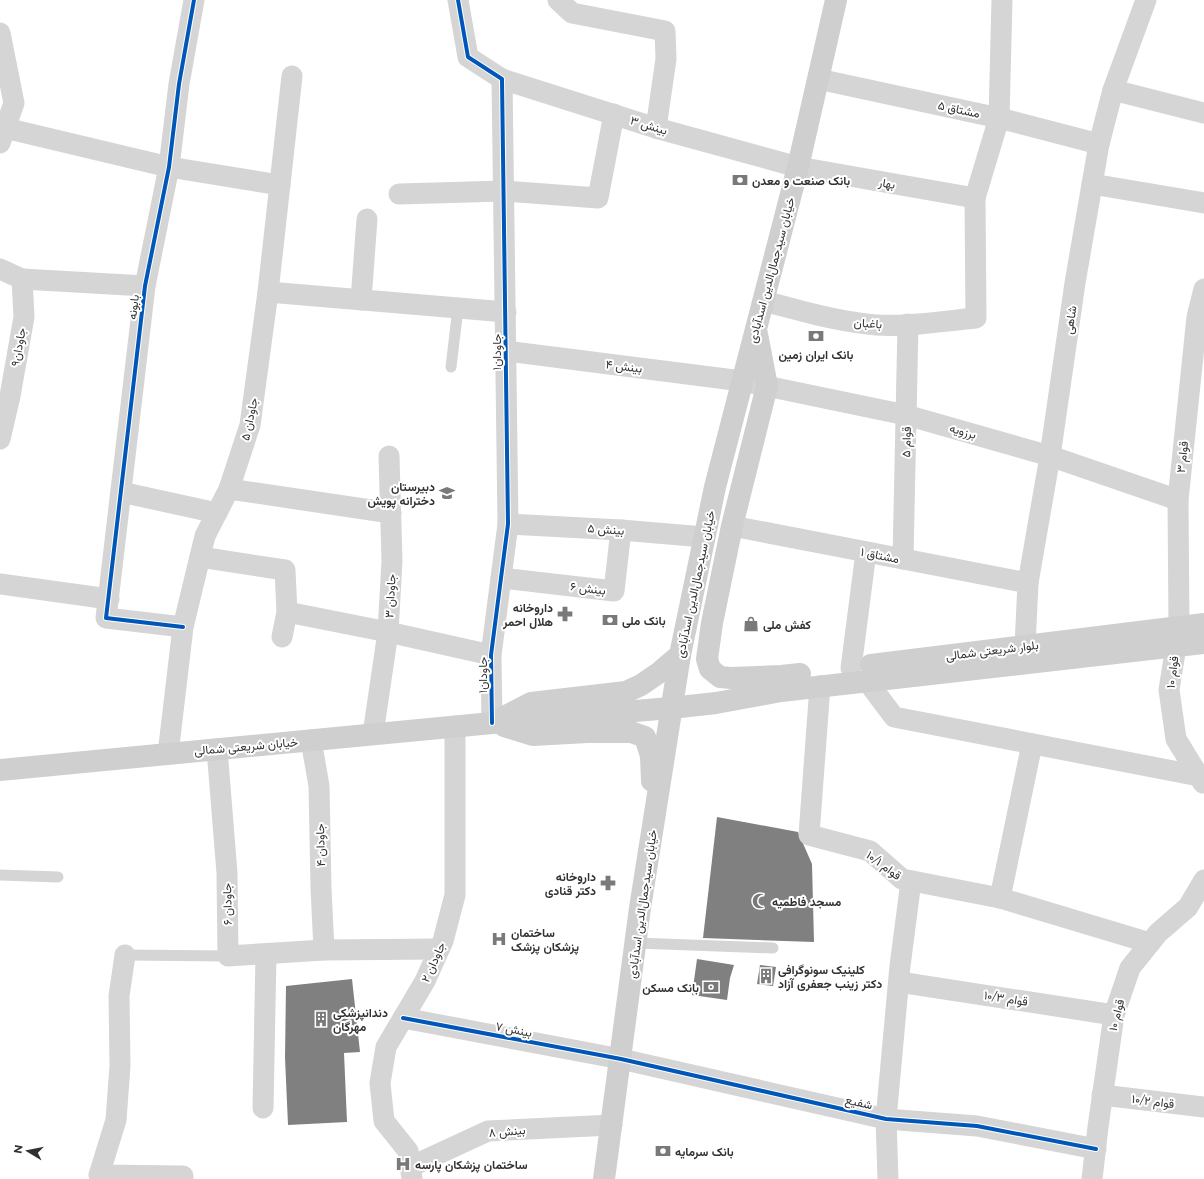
<svg xmlns="http://www.w3.org/2000/svg" width="1204" height="1179" font-family="Montserrat,Vazirmatn,sans-serif">
<style>
.building{fill:#808080}
.lines{fill:none;stroke-linecap:round;stroke-linejoin:round}
.lane{stroke:#d5d5d5;stroke-width:11}
.street{stroke:#d5d5d5;stroke-width:21}
.secondary{stroke:#cfcfcf;stroke-width:22}
.cycleway-casing{stroke:#fff;stroke-width:6}
.cycleway{stroke:#0057b8;stroke-width:4}
.labels{text-anchor:middle;dominant-baseline:central;stroke-width:4;stroke-linejoin:round;paint-order:stroke}
.street-label{font-size:12px;fill:#313131;stroke:#fff}
.poi-label{font-size:12px;font-weight:bold;fill:#313131;stroke:#fff;text-anchor:start}
</style>
<rect width="100%" height="100%" fill="#fff"/>
<g class="building">
<path d="M 717,817 L 798,832 L 812,864 L 814,942 L 703,938 Z"/>
<path d="M 697,959 L 734,965 L 730,978 L 727,1000 L 692,995 Z"/>
<path d="M 760,965 L 776,967 L 773,986 L 757,984 Z"/>
<path d="M 352,979 L 360,1052 L 344,1053 L 347,1122 L 288,1125 L 285,1058 L 286,986 Z"/>
</g>
<g class="lines">
<g class="lane">
<path d="M 451,367 L 458,308"/>
<path d="M 0,875 L 58,877"/>
<path d="M 636,943 L 773,948"/>
<path d="M 125,955 L 228,956"/>
</g>
<g class="street">
<path d="M 458,0 L 468,57 L 502,79 L 508,524 L 491,655 L 492,723"/>
<path d="M 558,0 L 572,13 L 665,31 L 666,59 L 656,128"/>
<path d="M 0,33 L 14,103 L 0,143"/>
<path d="M 502,79 L 656,128 L 798,167 L 975,198"/>
<path d="M 818,79 L 999,118 L 1099,144"/>
<path d="M 1113,90 L 1204,113"/>
<path d="M 5,128 L 169,167 L 280,185"/>
<path d="M 1092,184 L 1204,203"/>
<path d="M 399,194 L 504,191 L 598,198 L 614,114"/>
<path d="M 0,269 L 22,279 L 24,317 L 10,396 L 0,439"/>
<path d="M 22,279 L 145,286"/>
<path d="M 268,292 L 506,312"/>
<path d="M 361,300 L 367,219"/>
<path d="M 763,301 C 800,310 837,322 876,325 C 909,327 943,321 976,318 L 975,198 L 999,118 L 1002,0"/>
<path d="M 506,351 L 742,381 L 906,415 L 1050,456 L 1178,500"/>
<path d="M 229,489 L 391,513"/>
<path d="M 121,492 L 217,513"/>
<path d="M 508,524 L 621,530 L 704,537"/>
<path d="M 732,526 L 1028,583"/>
<path d="M 200,557 L 285,570 L 287,612 L 282,637"/>
<path d="M 903,559 L 908,324"/>
<path d="M 501,578 L 614,591 L 621,530"/>
<path d="M 0,584 L 109,599"/>
<path d="M 287,612 L 388,632 L 491,655"/>
<path d="M 183,627 L 106,618 L 145,286 L 169,167 L 179,84 L 194,0"/>
<path d="M 1179,627 L 1178,500 L 1197,317 L 1204,289"/>
<path d="M 1025,646 L 1028,583 L 1050,456 L 1075,283 L 1099,144 L 1113,90 L 1146,0"/>
<path d="M 1176,646 L 1169,690 L 1176,739 L 1203,783"/>
<path d="M 851,668 L 866,552"/>
<path d="M 867,681 L 894,717 L 1199,776"/>
<path d="M 820,686 L 809,835 L 870,851 L 902,879 L 1000,898 L 1150,943"/>
<path d="M 373,734 L 388,632 L 392,561 L 389,456"/>
<path d="M 311,740 L 319,786 L 321,888 L 324,950"/>
<path d="M 217,749 L 227,873 L 228,956 L 324,950 L 439,949"/>
<path d="M 168,754 L 183,627 L 205,536 L 229,489 L 250,425 L 268,292 L 292,76"/>
<path d="M 1000,898 L 1032,744"/>
<path d="M 125,955 L 119,996 L 120,1066 L 116,1120 L 99,1175 L 183,1176 L 183,1179"/>
<path d="M 899,982 L 1114,1015"/>
<path d="M 403,1018 L 621,1059 L 886,1119 L 977,1126 L 1096,1149"/>
<path d="M 1102,1095 L 1204,1107"/>
<path d="M 263,1108 L 266,955"/>
<path d="M 410,1167 L 488,1131 L 612,1125"/>
<path d="M 412,1179 L 408,1151 L 384,1121 L 380,1083 L 386,1047 L 425,981 L 443,941 L 455,895 L 455,726"/>
<path d="M 888,1179 L 886,1119 L 900,966 L 911,881"/>
<path d="M 1092,1179 L 1098,1127 L 1114,1015 L 1130,968 L 1158,933 L 1188,907 L 1204,880"/>
</g>
<g class="secondary">
<path d="M 757,334 L 767,386 L 732,526 L 712,623 L 707,659 L 710,669 L 720,677 L 731,678 L 781,676 L 800,674"/>
<path d="M 871,665 L 1204,624"/>
<path d="M 502,718 L 531,703 L 626,692 L 641,685 L 660,672 L 680,655"/>
<path d="M 504,726 L 533,735 L 587,732 L 631,732 L 645,737 L 651,756 L 652,781"/>
<path d="M 0,770 L 492,723 L 671,708 L 716,703 L 781,691 L 1204,643"/>
<path d="M 604,1179 L 640,908 L 680,655 L 715,487 L 798,167 L 836,0"/>
</g>
<defs>
<g id="cycleway">
<path d="M 458,0 L 468,57 L 502,79 L 508,524 L 491,655 L 492,723"/>
<path d="M 183,627 L 106,618 L 145,286 L 169,167 L 179,84 L 194,0"/>
<path d="M 403,1018 L 621,1059 L 886,1119 L 977,1126 L 1096,1149"/>
</g>
</defs>
<use href="#cycleway" class="cycleway-casing"/>
<use href="#cycleway" class="cycleway"/>
</g>
<defs>
<symbol id="bank-bare" viewBox="-9 -9 18 18"><path d="M-6-4H6V4H-6ZM0-2.3a2.3 2.3 0 1 0 0 4.6a2.3 2.3 0 1 0 0-4.6Z" fill="#797979" stroke="#fff" stroke-width="2.5" paint-order="stroke"/></symbol>
<symbol id="school-bare" viewBox="-9 -9 18 18"><path d="M0-5L7-2L0 1L-7-2ZM-4 1L0 2.5L4 1V4Q0 6-4 4Z" fill="#797979" stroke="#fff" stroke-width="2.5" paint-order="stroke"/></symbol>
<symbol id="pharmacy-bare" viewBox="-9 -9 18 18"><path d="M-2-6h4v4h4v4h-4v4h-4v-4h-4v-4h4Z" fill="#797979" stroke="#fff" stroke-width="2.5" paint-order="stroke"/></symbol>
<symbol id="shop-bare" viewBox="-9 -9 18 18"><path d="M-5-2.5h2.3a2.7 3.5 0 0 1 5.4 0H5L5.5 6h-11ZM-1.5-2.5h3a1.5 2.3 0 0 0-3 0Z" fill="#797979" stroke="#fff" stroke-width="2.5" paint-order="stroke"/></symbol>
<symbol id="mosque-bare" viewBox="-9 -9 18 18"><path d="M3.5-4.9A6 6 0 1 0 3.5 4.9A5 5 0 1 1 3.5-4.9Z" fill="#797979" stroke="#fff" stroke-width="2.5" paint-order="stroke"/></symbol>
<symbol id="hospital-bare" viewBox="-9 -9 18 18"><path d="M-5-5h3v3.5h4V-5h3V5h-3V1.5h-4V5h-3Z" fill="#797979" stroke="#fff" stroke-width="2.5" paint-order="stroke"/></symbol>
<symbol id="building-bare" viewBox="-9 -9 18 18"><path d="M-4-6H4V6H1V3H-1V6H-4ZM-2.5-4.3h1.7v1.8h-1.7ZM.8-4.3h1.7v1.8H.8ZM-2.5-1h1.7V.8h-1.7ZM.8-1h1.7V.8H.8Z" fill="#797979" stroke="#fff" stroke-width="2.5" paint-order="stroke"/></symbol>
</defs>
<g fill-rule="evenodd">
<use href="#bank-bare" x="729" y="169" width="22" height="22"/>
<use href="#bank-bare" x="805" y="325" width="22" height="22"/>
<use href="#school-bare" x="436" y="482" width="22" height="22"/>
<use href="#pharmacy-bare" x="554" y="603" width="22" height="22"/>
<use href="#bank-bare" x="599" y="609" width="22" height="22"/>
<use href="#shop-bare" x="740" y="613" width="22" height="22"/>
<use href="#pharmacy-bare" x="597" y="872" width="22" height="22"/>
<use href="#mosque-bare" x="749" y="890" width="22" height="22"/>
<use href="#hospital-bare" x="488" y="928" width="22" height="22"/>
<use href="#building-bare" x="755" y="965" width="22" height="22"/>
<use href="#bank-bare" x="700" y="976" width="22" height="22"/>
<use href="#building-bare" x="310" y="1008" width="22" height="22"/>
<use href="#bank-bare" x="652" y="1140" width="22" height="22"/>
<use href="#hospital-bare" x="392" y="1153" width="22" height="22"/>
</g>
<g class="labels">
<g class="street-label">
<text transform="translate(959 109) rotate(12)">مشتاق ۵</text>
<text transform="translate(649 125) rotate(17)">بینش ۳</text>
<text transform="translate(887 183) rotate(10)">بهار</text>
<text transform="translate(771 270) rotate(-75)">خیابان سیدجمال‌الدین اسدآبادی</text>
<text transform="translate(133 307) rotate(-83)">بابونه</text>
<text transform="translate(1070 320) rotate(-82)">شاهی</text>
<text transform="translate(868 323) rotate(4)">باغبان</text>
<text transform="translate(18 347) rotate(-80)">جاودان۹</text>
<text transform="translate(496 352) rotate(-90)">جاودان۱</text>
<text transform="translate(624 366) rotate(7)">بینش ۴</text>
<text transform="translate(249 419) rotate(-78)">جاودان ۵</text>
<text transform="translate(963 431) rotate(16)">برزویه</text>
<text transform="translate(906 442) rotate(-89)">قوام ۵</text>
<text transform="translate(1182 457) rotate(-84)">قوام ۳</text>
<text transform="translate(606 529) rotate(4)">بینش ۵</text>
<text transform="translate(880 555) rotate(11)">مشتاق ۱</text>
<text transform="translate(695 584) rotate(-78)">خیابان سیدجمال‌الدین اسدآبادی</text>
<text transform="translate(588 588) rotate(7)">بینش ۶</text>
<text transform="translate(390 596) rotate(-87)">جاودان ۳</text>
<text transform="translate(992 650) rotate(-7)">بلوار شریعتی شمالی</text>
<text transform="translate(1172 672) rotate(-83)">قوام ۱۰</text>
<text transform="translate(482 675) rotate(-90)">جاودان۱</text>
<text transform="translate(246 746) rotate(-5)">خیابان شریعتی شمالی</text>
<text transform="translate(320 845) rotate(-91)">جاودان ۴</text>
<text transform="translate(884 865) rotate(36)">قوام ۱۰/۱</text>
<text transform="translate(227 904) rotate(-91)">جاودان ۶</text>
<text transform="translate(642 904) rotate(-82)">خیابان سیدجمال‌الدین اسدآبادی</text>
<text transform="translate(433 962) rotate(-66)">جاودان ۲</text>
<text transform="translate(1006 998) rotate(9)">قوام ۱۰/۳</text>
<text transform="translate(1116 1015) rotate(-76)">قوام ۱۰</text>
<text transform="translate(514 1029) rotate(11)">بینش ۷</text>
<text transform="translate(1153 1101) rotate(7)">قوام ۱۰/۲</text>
<text transform="translate(859 1102) rotate(13)">شفیع</text>
<text transform="translate(507 1131) rotate(-5)">بینش ۸</text>
</g>
<g class="poi-label">
<text x="752" y="180">بانک صنعت و معدن</text>
<text x="816" y="354" text-anchor="middle">بانک ایران زمین</text>
<text x="435" y="486" text-anchor="end">دبیرستان<tspan x="435" dy="14">دخترانه پویش</tspan></text>
<text x="553" y="607" text-anchor="end">داروخانه<tspan x="553" dy="14">هلال احمر</tspan></text>
<text x="622" y="620">بانک ملی</text>
<text x="763" y="624">کفش ملی</text>
<text x="596" y="876" text-anchor="end">داروخانه<tspan x="596" dy="14">دکتر قنادی</tspan></text>
<text x="772" y="901">مسجد فاطمیه</text>
<text x="511" y="932">ساختمان<tspan x="511" dy="14">پزشکان پزشک</tspan></text>
<text x="778" y="969">کلینیک سونوگرافی<tspan x="778" dy="14">دکتر زینب جعفری آزاد</tspan></text>
<text x="699" y="987" text-anchor="end">بانک مسکن</text>
<text x="333" y="1012">دندانپزشکی<tspan x="333" dy="14">مهرگان</tspan></text>
<text x="675" y="1151">بانک سرمایه</text>
<text x="415" y="1164">ساختمان پزشکان پارسه</text>
</g>
</g>
<g transform="translate(28 1151) rotate(280)" stroke="#ffffff" stroke-width="3" paint-order="stroke">
<path d="M0-3L7 15L0 10L-7 15Z" fill="#313131"/>
<text y="-6" font-size="11" font-weight="bold" text-anchor="middle" fill="#313131">N</text>
</g>
</svg>
